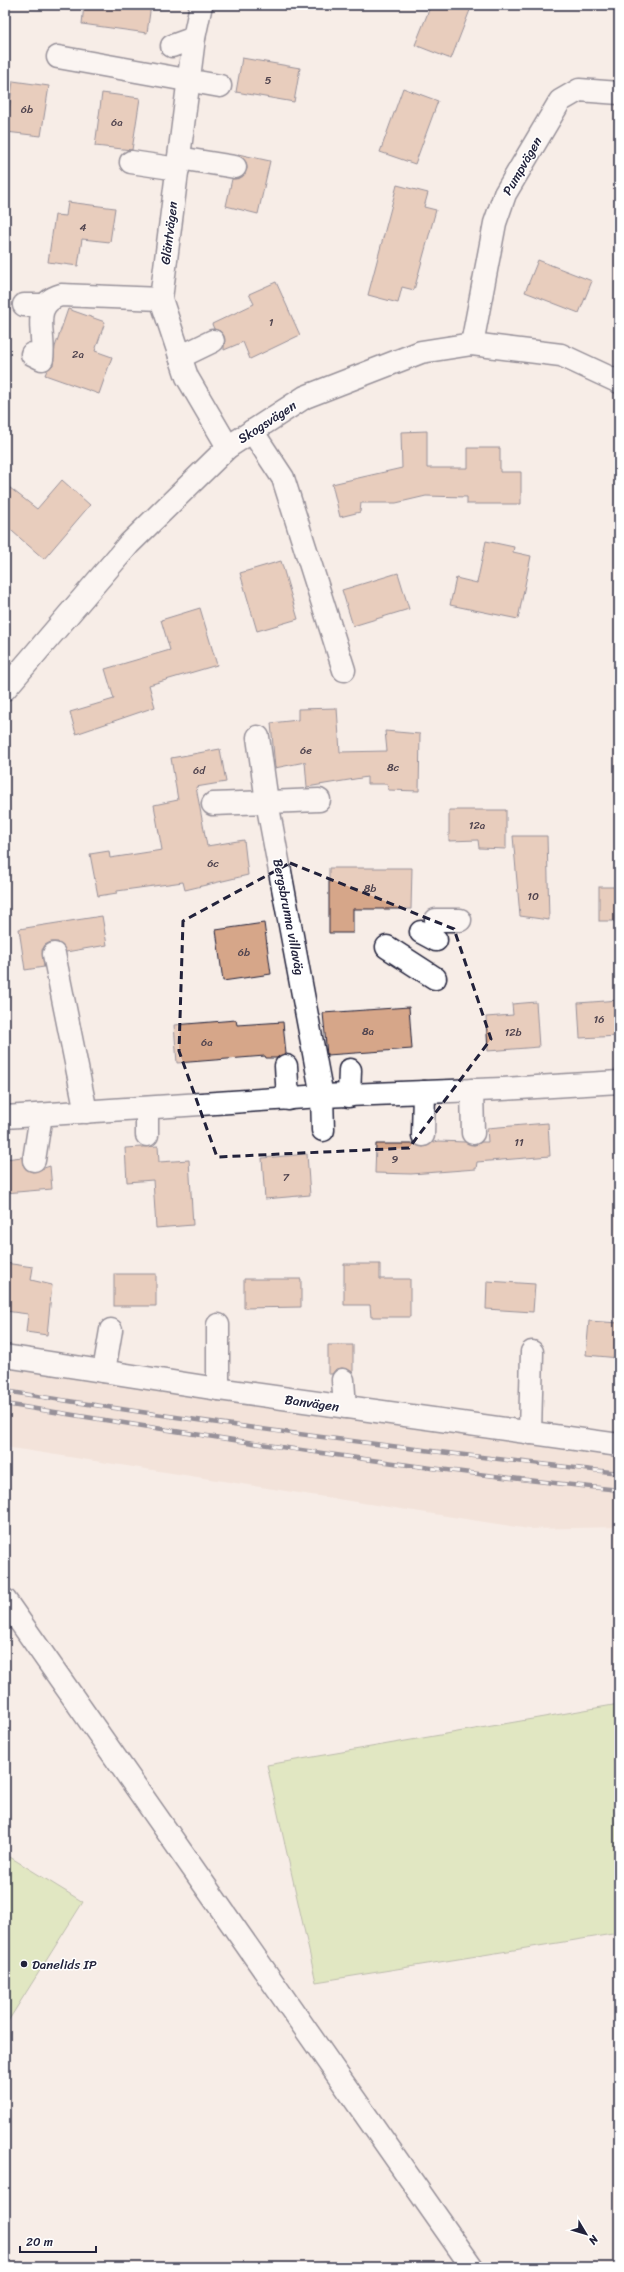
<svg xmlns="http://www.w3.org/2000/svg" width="624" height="2272" font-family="Sriracha,sans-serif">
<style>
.built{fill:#edd8cb}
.green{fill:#c6df95;stroke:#748068}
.building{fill:#d6a689;stroke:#22223b}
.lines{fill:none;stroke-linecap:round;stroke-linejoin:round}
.minor-casing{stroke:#22223b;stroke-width:25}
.minor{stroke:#fff;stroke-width:22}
.rail-casing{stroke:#22223b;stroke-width:4.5}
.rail{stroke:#fff;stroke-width:3;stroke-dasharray:9;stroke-linecap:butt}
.marked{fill:none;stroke:#22223b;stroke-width:3;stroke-dasharray:8 5;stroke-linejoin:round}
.poi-dot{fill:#22223b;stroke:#fff;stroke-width:1.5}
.labels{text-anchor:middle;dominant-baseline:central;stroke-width:3;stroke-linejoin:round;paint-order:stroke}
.number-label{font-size:11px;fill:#4f434e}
.street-label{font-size:13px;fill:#22223b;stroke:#fff}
.poi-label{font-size:13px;fill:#22223b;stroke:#fff;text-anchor:start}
</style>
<rect width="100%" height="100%" fill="#f7ede7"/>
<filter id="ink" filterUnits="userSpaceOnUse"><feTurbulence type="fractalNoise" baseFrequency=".025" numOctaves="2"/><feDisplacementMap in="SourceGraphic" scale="8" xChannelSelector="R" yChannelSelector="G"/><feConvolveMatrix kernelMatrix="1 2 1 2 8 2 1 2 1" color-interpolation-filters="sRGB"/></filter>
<g filter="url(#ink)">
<path class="built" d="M 5,1367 L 619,1458 L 619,1527 L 529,1529 L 5,1447 Z"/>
<g class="green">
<path d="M 619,1704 L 619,1933 L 316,1982 L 267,1765 Z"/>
<path d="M 5,1854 L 83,1902 L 5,2026 Z"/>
</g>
<g class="building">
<path d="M 84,5 L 151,5 L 147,33 L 82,24 Z"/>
<path d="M 431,5 L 472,5 L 451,59 L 415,45 Z"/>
<path d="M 242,58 L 300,68 L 294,102 L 236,92 Z"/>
<path d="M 13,81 L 49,86 L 41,136 L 6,132 Z"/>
<path d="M 403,88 L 438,101 L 415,164 L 380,152 Z"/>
<path d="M 102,93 L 140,98 L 132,150 L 95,146 Z"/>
<path d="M 238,154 L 270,161 L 258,214 L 226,206 L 232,179 L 240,178 L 247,169 L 246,162 Z"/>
<path d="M 397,185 L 428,193 L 424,207 L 436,210 L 414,290 L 402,287 L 398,303 L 368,295 Z"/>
<path d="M 68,202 L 115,208 L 110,242 L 82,239 L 78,266 L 48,262 L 55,215 L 66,216 Z"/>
<path d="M 538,260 L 592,281 L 579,313 L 525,292 Z"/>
<path d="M 276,282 L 300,335 L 250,359 L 243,342 L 224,350 L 224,336 L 220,331 L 214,329 L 212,324 L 254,304 L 249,294 Z"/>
<path d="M 68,309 L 105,322 L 95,351 L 112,357 L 99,394 L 45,375 L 47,370 L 53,365 L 55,347 Z"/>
<path d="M 427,431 L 427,468 L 468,468 L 468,448 L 500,448 L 500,472 L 521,472 L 521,504 L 467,504 L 467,497 L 426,496 L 396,503 L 361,503 L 360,512 L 340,517 L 332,484 L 402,468 L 401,432 Z"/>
<path d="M 62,480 L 90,505 L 44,559 L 5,525 L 5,484 L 37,509 Z"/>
<path d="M 486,541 L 514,547 L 513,552 L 531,556 L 518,619 L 450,605 L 456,578 L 477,583 Z"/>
<path d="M 281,561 L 298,619 L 257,631 L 240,573 Z"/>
<path d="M 398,573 L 409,609 L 353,626 L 342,590 Z"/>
<path d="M 200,608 L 217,665 L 149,685 L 155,707 L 76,734 L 70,712 L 114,699 L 105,669 L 170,650 L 161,620 Z"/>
<path d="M 337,708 L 340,752 L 387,751 L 385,731 L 420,734 L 419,791 L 388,790 L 387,784 L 367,784 L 367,777 L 307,787 L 305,762 L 275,768 L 271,723 L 298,720 L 298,709 Z"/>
<path d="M 220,749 L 226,782 L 196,787 L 207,846 L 244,840 L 248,875 L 185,890 L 183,882 L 117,891 L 117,893 L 98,896 L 90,854 L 109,851 L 110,858 L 162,850 L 154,805 L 178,800 L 171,758 Z"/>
<path d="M 449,810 L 506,810 L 506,849 L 479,848 L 478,840 L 449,841 Z"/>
<path d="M 513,836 L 547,836 L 549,920 L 520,916 Z"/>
<path d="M 329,868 L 412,868 L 411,909 L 353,909 L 353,933 L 329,933 Z"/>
<rect x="599" y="887" width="20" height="34"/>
<path d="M 102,916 L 107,945 L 66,952 L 58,942 L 51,942 L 45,945 L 42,950 L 44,967 L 25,970 L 19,929 Z"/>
<path d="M 264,923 L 271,974 L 223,981 L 216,930 Z"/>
<path d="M 619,1000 L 619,1036 L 580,1038 L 578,1003 Z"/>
<path d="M 536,1002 L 539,1047 L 488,1051 L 486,1017 L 513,1015 L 512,1004 Z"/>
<path d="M 409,1007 L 412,1049 L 327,1055 L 323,1013 Z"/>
<path d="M 236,1020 L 237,1025 L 283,1022 L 286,1054 L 277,1058 L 266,1058 L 265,1056 L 177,1063 L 174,1025 Z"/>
<path d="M 548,1123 L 550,1156 L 477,1162 L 476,1169 L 411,1174 L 375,1173 L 376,1144 L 415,1144 L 423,1147 L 434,1142 L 439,1141 L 465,1142 L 474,1145 L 481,1142 L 488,1142 L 487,1128 Z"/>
<path d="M 158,1146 L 159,1162 L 189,1160 L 193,1225 L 156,1228 L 153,1180 L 127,1182 L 125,1148 Z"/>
<path d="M 307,1154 L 310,1195 L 265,1199 L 262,1158 Z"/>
<path d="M 22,1157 L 23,1165 L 32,1172 L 50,1166 L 52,1189 L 5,1193 L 5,1159 Z"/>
<path d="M 5,1263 L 33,1267 L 31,1280 L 52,1285 L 47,1335 L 26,1332 L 28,1314 L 5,1311 Z"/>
<path d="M 344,1264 L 380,1264 L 380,1279 L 410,1279 L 410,1317 L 371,1317 L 370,1305 L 344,1305 Z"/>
<rect x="114" y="1274" width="42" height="32"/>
<path d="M 244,1279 L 301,1279 L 301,1307 L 244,1308 Z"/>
<path d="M 487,1281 L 535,1284 L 533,1312 L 486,1309 Z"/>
<path d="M 589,1321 L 619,1323 L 619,1358 L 586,1355 Z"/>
<path d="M 328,1345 L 353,1345 L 353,1373 L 342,1368 L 336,1369 L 332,1374 L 328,1374 Z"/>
</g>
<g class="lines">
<defs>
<g id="minor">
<path d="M 201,5 L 194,38 L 161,299 L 187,377 L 228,447"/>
<path d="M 172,46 L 194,38"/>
<path d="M 58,57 L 220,86"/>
<path d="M 179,158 L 235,167"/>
<path d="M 131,162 L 178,169"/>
<path d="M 24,305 L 43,305"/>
<path d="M 472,344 L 495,223 L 505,194 L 560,101 L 579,90 L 619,93"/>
<path d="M 32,354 L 42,359 C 46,334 29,304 61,295 L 161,299"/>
<path d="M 180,357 L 213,341"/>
<path d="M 252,431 L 283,478 L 344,670"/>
<path d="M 5,689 L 129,544 L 228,447 L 305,397 L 421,352 L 472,344 L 561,355 L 619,382"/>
<path d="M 258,737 L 267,802 L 322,1096 L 323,1130"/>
<path d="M 213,804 L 319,800"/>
<path d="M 436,920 L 460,920"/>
<path d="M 421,932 L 436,940"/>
<path d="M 387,947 L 435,978"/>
<path d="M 54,954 L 86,1112"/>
<path d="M 286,1066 L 288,1099"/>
<path d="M 472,1090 L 473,1133"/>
<path d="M 349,1096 L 350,1070"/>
<path d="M 147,1108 L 147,1135"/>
<path d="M 5,1117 L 322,1096 L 502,1089 L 619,1082"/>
<path d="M 423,1135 L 424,1092"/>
<path d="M 34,1160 L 41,1115"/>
<path d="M 218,1325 L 218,1389"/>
<path d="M 5,1356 L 218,1389 L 619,1445"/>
<path d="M 104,1371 L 111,1330"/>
<path d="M 343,1380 L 345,1407"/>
<path d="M 530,1433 L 532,1352"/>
<path d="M 5,1600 L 472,2267"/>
</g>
</defs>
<use href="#minor" class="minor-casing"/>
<use href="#minor" class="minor"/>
<defs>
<g id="rail">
<path d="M 5,1391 C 209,1424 414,1450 619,1473"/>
<path d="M 5,1404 C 209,1437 413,1469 619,1490"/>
</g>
</defs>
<use href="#rail" class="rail-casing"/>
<use href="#rail" class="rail"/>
</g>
</g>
<path d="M0 0H624V2272H0ZM 290,863 L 454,929 L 491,1039 L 409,1148 L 217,1157 L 179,1051 L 183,921 Z" fill="#f7ede7" fill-opacity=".55" fill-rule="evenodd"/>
<path class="marked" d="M 290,863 L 454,929 L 491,1039 L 409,1148 L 217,1157 L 179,1051 L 183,921 Z"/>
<circle class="poi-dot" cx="24" cy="1964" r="4"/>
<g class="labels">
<g class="number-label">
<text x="268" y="80">5</text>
<text x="27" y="109">6b</text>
<text x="117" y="122">6a</text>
<text x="83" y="227">4</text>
<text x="271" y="322">1</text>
<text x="78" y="354">2a</text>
<text x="306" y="750">6e</text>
<text x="393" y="767">8c</text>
<text x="199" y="770">6d</text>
<text x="477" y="825">12a</text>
<text x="213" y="863">6c</text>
<text x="370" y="888">8b</text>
<text x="533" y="896">10</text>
<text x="244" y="952">6b</text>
<text x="599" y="1019">16</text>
<text x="368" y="1031">8a</text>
<text x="513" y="1032">12b</text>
<text x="207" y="1042">6a</text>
<text x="519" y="1142">11</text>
<text x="395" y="1159">9</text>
<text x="286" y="1177">7</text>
</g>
<g class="street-label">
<text transform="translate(522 166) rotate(-60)">Pumpvägen</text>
<text transform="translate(169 233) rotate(-83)">Gläntvägen</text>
<text transform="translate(267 422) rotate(-33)">Skogsvägen</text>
<text transform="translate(289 917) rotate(79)">Bergsbrunna villaväg</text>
<text transform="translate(312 1403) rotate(8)">Banvägen</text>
</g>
<g class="poi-label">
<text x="32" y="1964">Danelids IP</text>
</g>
</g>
<rect width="624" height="2272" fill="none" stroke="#fff" stroke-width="20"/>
<rect x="10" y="10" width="604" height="2252" fill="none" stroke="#22223b" stroke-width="1.5" filter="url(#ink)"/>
<g transform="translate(586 2234) rotate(128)" stroke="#ffffff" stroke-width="3" paint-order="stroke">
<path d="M0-3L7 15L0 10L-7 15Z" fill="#22223b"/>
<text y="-6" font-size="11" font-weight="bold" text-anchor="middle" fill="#22223b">N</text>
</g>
<path d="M20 2246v6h76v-6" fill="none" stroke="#22223b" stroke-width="2"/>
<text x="26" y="2246" font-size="12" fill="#22223b" stroke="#ffffff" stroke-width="3" paint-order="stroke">20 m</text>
</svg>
